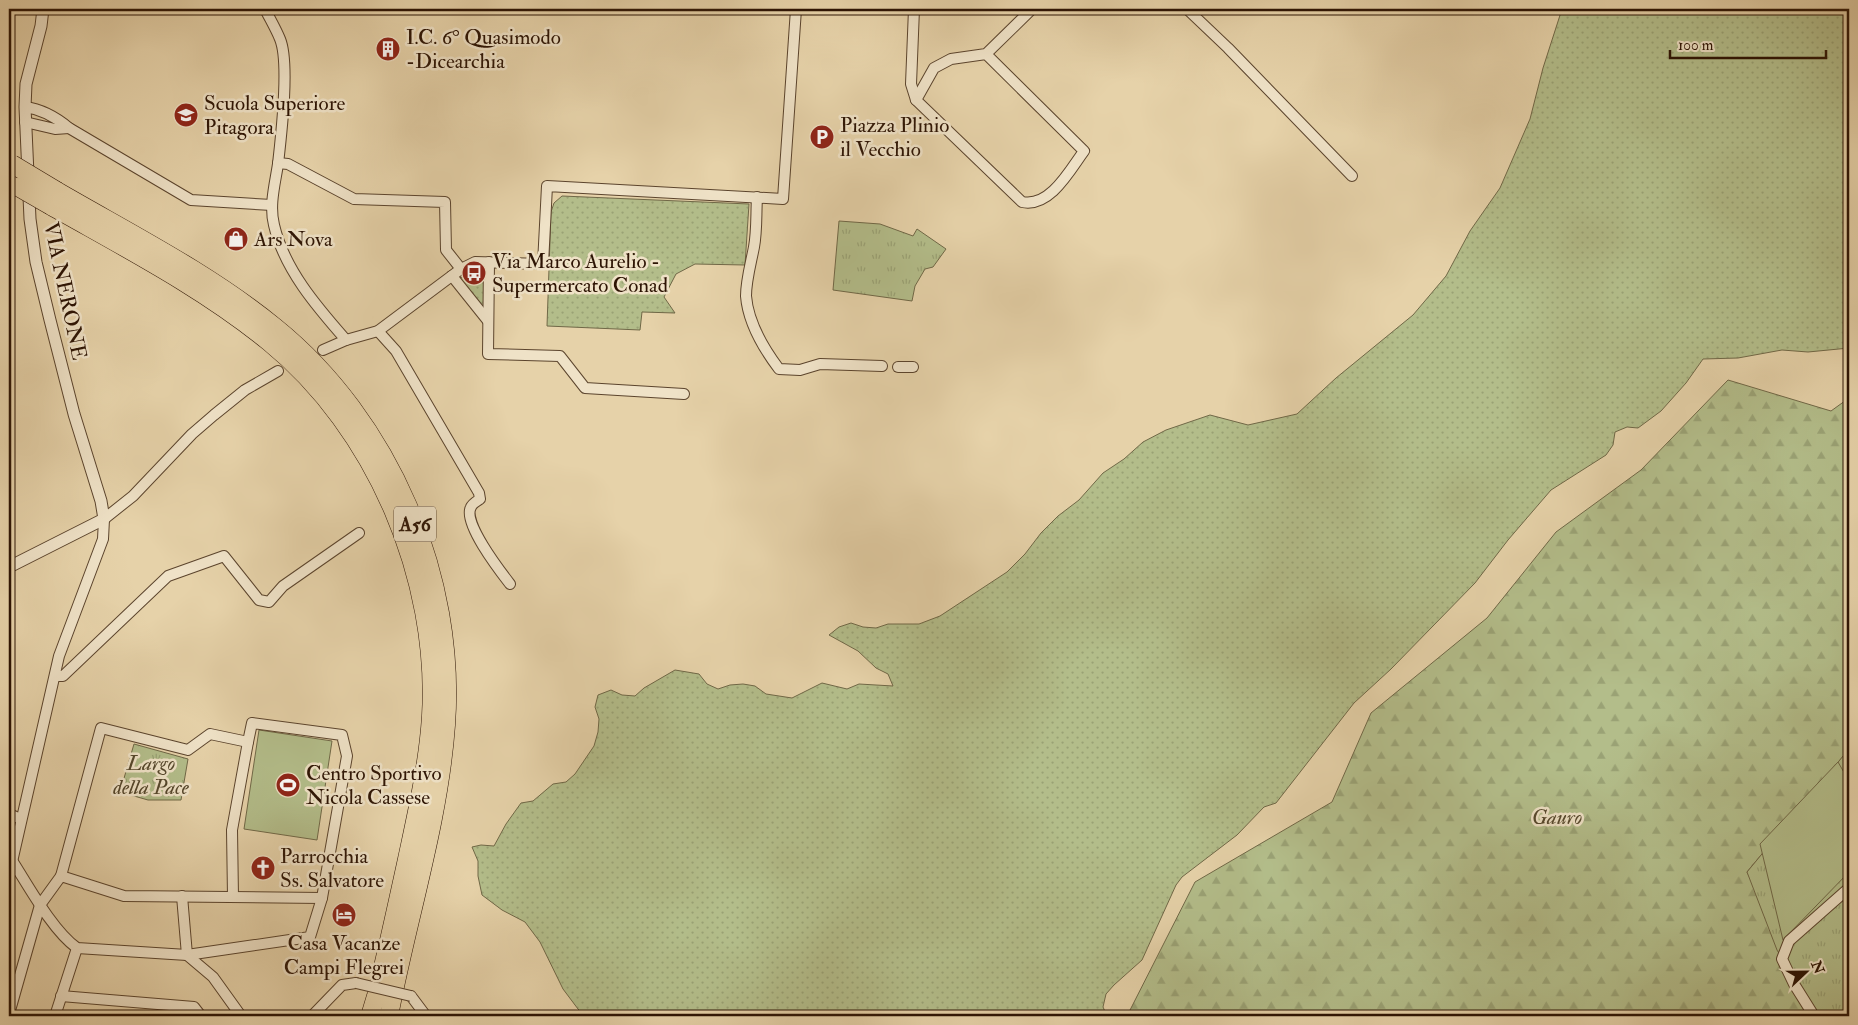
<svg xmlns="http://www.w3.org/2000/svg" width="1858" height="1025" font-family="'IM FELL Double Pica',serif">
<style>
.grass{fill:url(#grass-dots);stroke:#706847}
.forest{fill:url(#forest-firs);stroke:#706847}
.park{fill:url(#park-tufts);stroke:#706847}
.pitch{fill:#b3bd8a;stroke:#706847}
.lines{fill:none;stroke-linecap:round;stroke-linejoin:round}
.minor-casing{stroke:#5b442d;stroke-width:12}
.tertiary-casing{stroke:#5b442d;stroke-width:13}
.motorway-casing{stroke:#2d1404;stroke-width:19}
.minor{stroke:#efe2c7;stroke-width:10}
.tertiary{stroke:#efe2c7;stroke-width:11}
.motorway{stroke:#e6d2a9;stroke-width:18}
.minor-bridge-casing{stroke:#5b442d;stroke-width:12;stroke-linecap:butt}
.motorway-bridge-casing{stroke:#2d1404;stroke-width:19;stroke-linecap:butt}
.minor-bridge{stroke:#efe2c7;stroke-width:10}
.motorway-bridge{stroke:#e6d2a9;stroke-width:18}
.labels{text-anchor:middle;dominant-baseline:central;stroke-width:5;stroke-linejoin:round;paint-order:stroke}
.shield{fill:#efe2c7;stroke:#67523e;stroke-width:1}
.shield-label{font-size:20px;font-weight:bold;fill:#2d1404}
.poi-label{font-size:21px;fill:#2d1404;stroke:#efe2c7;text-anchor:start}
.street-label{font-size:21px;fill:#2d1404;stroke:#efe2c7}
.park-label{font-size:21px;font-style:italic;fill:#55472c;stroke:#efe2c7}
</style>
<defs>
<pattern id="grass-dots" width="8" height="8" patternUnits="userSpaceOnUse" patternTransform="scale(1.25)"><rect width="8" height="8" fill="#b3bd8a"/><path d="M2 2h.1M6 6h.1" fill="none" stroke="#9aa275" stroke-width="1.8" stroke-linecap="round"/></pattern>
<pattern id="forest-firs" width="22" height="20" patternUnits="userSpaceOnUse" patternTransform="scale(1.25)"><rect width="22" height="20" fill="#b3bd8a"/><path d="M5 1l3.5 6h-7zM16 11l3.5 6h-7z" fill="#9aa275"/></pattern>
<pattern id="park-tufts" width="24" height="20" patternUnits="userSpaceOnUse" patternTransform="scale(1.25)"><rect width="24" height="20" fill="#b3bd8a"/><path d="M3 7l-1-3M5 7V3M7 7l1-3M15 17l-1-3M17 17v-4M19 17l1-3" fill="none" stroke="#9aa275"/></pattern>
</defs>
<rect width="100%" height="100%" fill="#e6d2a9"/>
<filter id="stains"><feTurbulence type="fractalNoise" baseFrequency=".004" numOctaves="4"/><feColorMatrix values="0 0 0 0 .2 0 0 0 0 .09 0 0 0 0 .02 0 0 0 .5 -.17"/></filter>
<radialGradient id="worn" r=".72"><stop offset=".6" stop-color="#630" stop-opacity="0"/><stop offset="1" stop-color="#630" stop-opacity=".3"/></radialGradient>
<g class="grass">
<path d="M 1562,9 L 1849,9 L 1849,348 L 1808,352 L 1782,350 L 1738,358 L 1703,359 L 1686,383 L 1661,411 L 1638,428 L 1627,427 L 1615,432 L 1613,445 L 1606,455 L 1551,490 L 1508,540 L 1475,583 L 1391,669 L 1354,703 L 1276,803 L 1264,807 L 1237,835 L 1182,877 L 1176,885 L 1142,960 L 1114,985 L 1106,994 L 1103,1007 L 1107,1016 L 585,1016 L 578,1009 L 563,989 L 540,942 L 525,922 L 502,910 L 482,895 L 478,876 L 478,861 L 472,847 L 481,845 L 494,846 L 506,824 L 521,803 L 533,801 L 553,784 L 566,782 L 575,774 L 594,746 L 598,732 L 599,719 L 595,707 L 598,695 L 611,690 L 622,695 L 635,696 L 644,688 L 675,670 L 699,674 L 707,684 L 718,689 L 730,685 L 743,684 L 755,686 L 766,694 L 792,698 L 822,683 L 847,689 L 859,684 L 893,686 L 888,674 L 876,668 L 858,651 L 829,635 L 839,627 L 851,623 L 863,627 L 876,628 L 888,624 L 919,624 L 940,616 L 1007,572 L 1025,554 L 1041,533 L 1058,516 L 1079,500 L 1103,473 L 1124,459 L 1143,442 L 1166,430 L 1210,415 L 1248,425 L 1297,414 L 1336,378 L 1413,315 L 1446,276 L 1470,231 L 1500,188 L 1530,119 L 1543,68 Z"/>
<path d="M 562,196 L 749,204 L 745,265 L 695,264 L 676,274 L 664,297 L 675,313 L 642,312 L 640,330 L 547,326 L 551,212 L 554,203 Z"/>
<path d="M 485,272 L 485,310 L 460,278 L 471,273 Z"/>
</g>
<path class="forest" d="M 1728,380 L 1831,411 L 1849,398 L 1849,749 L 1747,872 L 1818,1016 L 1127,1016 L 1195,882 L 1332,802 L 1371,713 L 1487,618 L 1556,532 L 1641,470 Z"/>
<g class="park">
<path d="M 839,221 L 880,224 L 913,236 L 917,229 L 946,249 L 933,267 L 925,269 L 915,286 L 912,301 L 833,290 Z"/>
<path d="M 134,744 L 188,759 L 181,800 L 148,800 L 120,792 Z"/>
<path d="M 1849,749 L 1849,1016 L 1818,1016 L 1777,950 L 1747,872 Z"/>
</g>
<g class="pitch">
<path d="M 259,730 L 332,741 L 317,840 L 244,829 Z"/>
<path d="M 1838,762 L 1849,781 L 1849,872 L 1783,940 L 1760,844 Z"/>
</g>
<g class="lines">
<defs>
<g id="minor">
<path d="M 265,9 C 270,19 276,29 280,39 C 290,63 281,137 278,164 C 275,184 269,205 274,225 C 284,269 317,307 346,340"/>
<path d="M 914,9 L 911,84 L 916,100"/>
<path d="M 1187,9 L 1228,48 L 1352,176"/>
<path d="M 986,54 L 1084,151 C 1070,170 1050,208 1022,202 L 916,100 L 934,68 L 951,59 L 986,54 L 1032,9"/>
<path d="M 25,107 C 41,109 57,118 69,128 L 55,129 L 25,122"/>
<path d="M 69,128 L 191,200 L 272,205"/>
<path d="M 278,163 L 288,164 L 354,199 L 445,202 L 446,250 L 461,269"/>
<path d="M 757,197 C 756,214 757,231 754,247 C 751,263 746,280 746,296 C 748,322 764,349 779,369 L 800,370 L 820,364 L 882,366"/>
<path d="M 489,262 L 488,354 L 560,356 L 585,388 L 684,394"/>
<path d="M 452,276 L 488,321"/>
<path d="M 378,331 L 396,351 L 479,493 L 480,499 C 477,501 472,504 471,507 C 462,522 500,571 510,584"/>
<path d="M 323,350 L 346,340 L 378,331 L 461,269 L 475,262 L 543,264 L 547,186 L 783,199 L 796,9"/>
<path d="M 898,367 L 913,367"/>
<path d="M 55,676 L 63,676 L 168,576 L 224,556 L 259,600 L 269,602 L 283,586 L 359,533"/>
<path d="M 9,814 L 21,819"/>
<path d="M 13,862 C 29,887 53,931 77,948 L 187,955 L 310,937 L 322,898 L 347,756 L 342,735 L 252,723 L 248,742"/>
<path d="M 9,875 L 59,656 L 103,539 L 104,519 L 133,496 L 192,434 L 214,415 L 245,390 L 278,371"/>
<path d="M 61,876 L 101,728 L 188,750 L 210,734 L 248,742 L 232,830 L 233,897"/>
<path d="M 182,896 L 187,955 L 213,977 L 241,1016"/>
<path d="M 61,996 L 194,1007 L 201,1016"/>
<path d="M 411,996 L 426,1016"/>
<path d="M 9,1014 L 40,905 L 61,876 L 124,896 L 322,898"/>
<path d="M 55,1016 L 77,948"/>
<path d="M 312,1016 L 342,985 L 356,983"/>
<path d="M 1814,1016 L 1794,984 L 1782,959 L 1789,941 L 1849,888"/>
</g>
<path id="tertiary" d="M 9,567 L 104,519 L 101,501 L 74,414 L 50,320 L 36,262 L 30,219 L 25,107 L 26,84 L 41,26 L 43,9"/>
<g id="motorway">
<path d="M 57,191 C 131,234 209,273 275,327 C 390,420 457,577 446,725 C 439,823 407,920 389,1016"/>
<path d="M 51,206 C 125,248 203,288 269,342 C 376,429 439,579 431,716 C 428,764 417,812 407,859 C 397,905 387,951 376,996 L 370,1016"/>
</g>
</defs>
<use href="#minor" class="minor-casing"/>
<use href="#tertiary" class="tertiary-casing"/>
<use href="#motorway" class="motorway-casing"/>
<use href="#minor" class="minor"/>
<use href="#tertiary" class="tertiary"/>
<use href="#motorway" class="motorway"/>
<defs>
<path id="minor-bridge" d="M 356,983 L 411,996"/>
<g id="motorway-bridge">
<path d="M 12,164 L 57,191"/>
<path d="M 18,187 L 51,206"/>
</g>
</defs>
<use href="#minor-bridge" class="minor-bridge-casing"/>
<use href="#motorway-bridge" class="motorway-bridge-casing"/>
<use href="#minor-bridge" class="minor-bridge"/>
<use href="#motorway-bridge" class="motorway-bridge"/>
</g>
<defs>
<symbol id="building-disc" viewBox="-11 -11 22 22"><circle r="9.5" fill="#8f2418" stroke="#efe2c7"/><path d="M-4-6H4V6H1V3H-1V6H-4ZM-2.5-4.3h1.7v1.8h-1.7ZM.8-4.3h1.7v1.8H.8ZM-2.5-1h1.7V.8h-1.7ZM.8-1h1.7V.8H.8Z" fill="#fff"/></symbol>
<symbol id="school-disc" viewBox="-11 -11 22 22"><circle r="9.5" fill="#8f2418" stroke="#efe2c7"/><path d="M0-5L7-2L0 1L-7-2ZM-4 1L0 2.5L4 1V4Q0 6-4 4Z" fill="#fff"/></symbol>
<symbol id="parking-disc" viewBox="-11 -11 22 22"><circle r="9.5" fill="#8f2418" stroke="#efe2c7"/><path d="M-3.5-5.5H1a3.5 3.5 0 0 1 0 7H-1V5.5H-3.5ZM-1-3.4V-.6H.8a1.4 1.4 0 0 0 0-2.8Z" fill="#fff"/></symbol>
<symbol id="shop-disc" viewBox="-11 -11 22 22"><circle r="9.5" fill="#8f2418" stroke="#efe2c7"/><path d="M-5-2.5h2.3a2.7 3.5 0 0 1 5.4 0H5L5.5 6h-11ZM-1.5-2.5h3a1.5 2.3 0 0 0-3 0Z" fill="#fff"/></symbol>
<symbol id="bus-disc" viewBox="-11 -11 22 22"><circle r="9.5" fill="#8f2418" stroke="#efe2c7"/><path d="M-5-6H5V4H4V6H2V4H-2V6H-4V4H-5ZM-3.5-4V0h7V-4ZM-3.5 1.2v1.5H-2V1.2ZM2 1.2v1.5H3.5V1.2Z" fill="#fff"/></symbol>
<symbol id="stadium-disc" viewBox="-11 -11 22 22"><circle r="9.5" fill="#8f2418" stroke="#efe2c7"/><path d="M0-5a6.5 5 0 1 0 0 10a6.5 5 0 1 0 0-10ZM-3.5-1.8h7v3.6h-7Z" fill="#fff"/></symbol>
<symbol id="church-disc" viewBox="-11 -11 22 22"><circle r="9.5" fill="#8f2418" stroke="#efe2c7"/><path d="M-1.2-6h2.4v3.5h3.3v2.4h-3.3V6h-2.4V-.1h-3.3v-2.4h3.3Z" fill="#fff"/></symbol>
<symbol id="hotel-disc" viewBox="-11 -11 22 22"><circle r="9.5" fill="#8f2418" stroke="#efe2c7"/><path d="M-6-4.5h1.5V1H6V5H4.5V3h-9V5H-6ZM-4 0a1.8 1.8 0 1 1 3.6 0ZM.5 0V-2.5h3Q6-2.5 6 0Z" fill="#fff"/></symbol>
</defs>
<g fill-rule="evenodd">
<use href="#building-disc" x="374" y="35" width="28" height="28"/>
<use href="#school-disc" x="172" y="101" width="28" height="28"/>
<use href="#parking-disc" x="808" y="123" width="28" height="28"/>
<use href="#shop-disc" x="222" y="225" width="28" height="28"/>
<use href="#bus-disc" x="460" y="259" width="28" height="28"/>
<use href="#stadium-disc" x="274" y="771" width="28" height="28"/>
<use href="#church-disc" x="249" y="854" width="28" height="28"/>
<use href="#hotel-disc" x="330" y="901" width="28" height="28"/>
</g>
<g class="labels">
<rect class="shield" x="394" y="506.5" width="42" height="35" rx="4"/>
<g class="shield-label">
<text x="415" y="524">A56</text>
</g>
<g class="poi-label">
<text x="406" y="37">I.C. 6° Quasimodo<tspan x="406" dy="24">-Dicearchia</tspan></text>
<text x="204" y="103">Scuola Superiore<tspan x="204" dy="24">Pitagora</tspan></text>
<text x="840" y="125">Piazza Plinio<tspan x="840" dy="24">il Vecchio</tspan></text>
<text x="254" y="239">Ars Nova</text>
<text x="492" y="261">Via Marco Aurelio -<tspan x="492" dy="24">Supermercato Conad</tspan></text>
<text x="306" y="773">Centro Sportivo<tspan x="306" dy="24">Nicola Cassese</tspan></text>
<text x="280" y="856">Parrocchia<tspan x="280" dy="24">Ss. Salvatore</tspan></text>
<text x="344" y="943" text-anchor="middle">Casa Vacanze<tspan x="344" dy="24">Campi Flegrei</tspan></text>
</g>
<g class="street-label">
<text transform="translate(65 291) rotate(78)">VIA NERONE</text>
</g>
<g class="park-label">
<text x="151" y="763">Largo<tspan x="151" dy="24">della Pace</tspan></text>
<text x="1557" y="817">Gauro</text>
</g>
</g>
<rect width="1858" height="1025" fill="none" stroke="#e6d2a9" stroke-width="30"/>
<rect x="10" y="10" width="1838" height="1005" fill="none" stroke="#2d1404" stroke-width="2.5"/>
<rect x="15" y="15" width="1828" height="995" fill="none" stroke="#2d1404"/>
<g transform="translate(1806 972) rotate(68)" stroke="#efe2c7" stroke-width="4" paint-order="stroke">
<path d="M0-4L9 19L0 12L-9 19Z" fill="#2d1404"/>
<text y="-8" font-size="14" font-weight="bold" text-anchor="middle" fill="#2d1404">N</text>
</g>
<path d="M1670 50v8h156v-8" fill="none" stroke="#2d1404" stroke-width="2.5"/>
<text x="1678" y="50" font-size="15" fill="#2d1404" stroke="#efe2c7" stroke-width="4" paint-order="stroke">100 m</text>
<rect width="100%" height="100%" filter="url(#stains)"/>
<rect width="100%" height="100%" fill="url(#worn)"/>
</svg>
